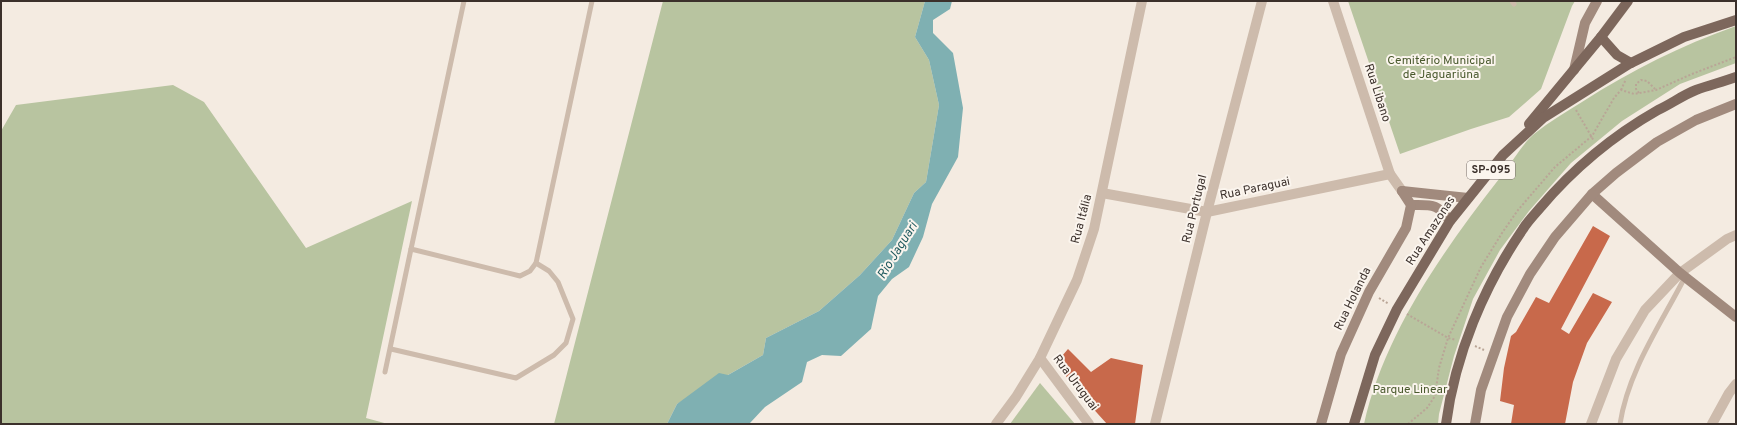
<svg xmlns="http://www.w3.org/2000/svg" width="1737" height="425" font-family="Overpass,sans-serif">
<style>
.green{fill:#b8c4a0}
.water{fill:#7fb0b2}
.building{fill:#c8694b}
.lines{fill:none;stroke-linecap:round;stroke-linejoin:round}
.path{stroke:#b9a596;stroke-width:2;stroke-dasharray:2 2;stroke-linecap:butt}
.lane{stroke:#cdbbac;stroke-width:5}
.street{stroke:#cdbbac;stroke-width:10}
.secondary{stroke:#a18a7d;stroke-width:10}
.primary{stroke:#7d675c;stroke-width:10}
.labels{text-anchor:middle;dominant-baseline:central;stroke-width:4;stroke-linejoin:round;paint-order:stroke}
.shield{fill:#fbf5ee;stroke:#756b66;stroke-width:1}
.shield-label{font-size:11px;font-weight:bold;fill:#3b302b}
.park-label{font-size:12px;fill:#4a5a2e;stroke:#fbf5ee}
.street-label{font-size:12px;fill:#3b302b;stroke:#fbf5ee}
.water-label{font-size:13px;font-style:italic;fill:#1f5a5e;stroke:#fbf5ee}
</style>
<rect width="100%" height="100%" fill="#f4ebe1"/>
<g class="green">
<path d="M 663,1 L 925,1 L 915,37 L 929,60 L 939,105 L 926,182 L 914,193 L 892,240 L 860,275 L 819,311 L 766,338 L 763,355 L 677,404 L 667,424 L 554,424 Z"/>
<path d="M 1348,1 L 1575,1 L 1572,6 L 1541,89 L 1509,117 L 1471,129 L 1400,154 Z"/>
<path d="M 1736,26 L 1736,63 L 1680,84 L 1622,121 L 1571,163 L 1529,211 L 1500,250 L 1473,299 L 1454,356 L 1439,414 L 1438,424 L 1364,424 C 1384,334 1443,251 1499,179 C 1509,167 1522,144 1534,134 C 1549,122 1566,112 1582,102 C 1632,70 1680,46 1736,26 Z"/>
<path d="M 173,85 L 204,102 L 306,248 L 412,201 L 366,418 L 388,424 L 1,424 L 1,131 L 16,105 Z"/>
<path d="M 1040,383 L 1075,424 L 1010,424 Z"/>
</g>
<path class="water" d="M 925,1 L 952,1 L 950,9 L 933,20 L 933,33 L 953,53 L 963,108 L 958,157 L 932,204 L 923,237 L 909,267 L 892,279 L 878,296 L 871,329 L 841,356 L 822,355 L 807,362 L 802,382 L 765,407 L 750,423 L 667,424 L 677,404 L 719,373 L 728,375 L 763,355 L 766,338 L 819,311 L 860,275 L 892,240 L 914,193 L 926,182 L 939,105 L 929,60 L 915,37 Z"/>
<g class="building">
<path d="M 1593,226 L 1610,236 L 1561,329 L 1569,334 L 1593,293 L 1612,302 L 1587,343 L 1573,382 L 1565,424 L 1511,424 L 1514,405 L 1500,401 L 1504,368 L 1511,336 L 1516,332 L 1536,297 L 1549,303 Z"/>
<path d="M 1068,349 L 1091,372 L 1111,358 L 1143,365 L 1135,424 L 1107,424 L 1079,393 L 1056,363 Z"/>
</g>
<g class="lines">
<g class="path">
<path d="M 1621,90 L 1626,79"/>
<path d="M 1639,93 L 1636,89 L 1636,84 L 1641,80 L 1647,81 L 1656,90"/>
<path d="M 1576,110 L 1594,141"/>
<path d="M 1379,298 L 1389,304"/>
<path d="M 1407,314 L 1448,338 L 1456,340"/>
<path d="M 1475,346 L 1484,350"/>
<path d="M 1408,424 L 1427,408 L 1435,396 L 1439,368 L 1448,338 L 1481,267 L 1502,233 L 1518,210 L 1555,167 L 1592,136 L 1614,98 L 1621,90 L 1634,94 L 1656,90 L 1692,74 L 1736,57"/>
</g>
<g class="lane">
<path d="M 464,1 L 411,249 L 520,276 L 530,271 L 536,263 L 592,1"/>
<path d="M 1512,1 L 1514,4"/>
<path d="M 391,349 L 516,378 L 554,355 L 566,343 L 573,319 L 558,282 L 549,271 L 536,263"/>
<path d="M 385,372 L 411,249"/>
<path d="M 1620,424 C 1628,371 1661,324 1685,277"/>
</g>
<g class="street">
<path d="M 1333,1 L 1390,174 L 1402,191"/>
<path d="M 1102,193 L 1207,212 L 1390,174"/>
<path d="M 1040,358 L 1089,424"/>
<path d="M 996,424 L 1016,397 L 1040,358 L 1077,280 L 1094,229 L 1142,1"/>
<path d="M 1155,424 L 1207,212 L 1262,1"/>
<path d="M 1591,424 L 1616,359 L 1645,310 L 1680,273 L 1727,239 L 1736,235"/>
<path d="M 1712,424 L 1729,393 L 1736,384"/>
</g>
<g class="secondary">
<path d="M 1574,70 L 1585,23 L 1597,1"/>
<path d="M 1402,191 L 1468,198"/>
<path d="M 1592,194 L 1680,273 L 1736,317"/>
<path d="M 1411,205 C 1432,205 1437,203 1450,221"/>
<path d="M 1321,424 L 1341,354 L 1369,292 L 1406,228 L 1411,205 L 1402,191"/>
<path d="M 1475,424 L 1481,390 L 1507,317 L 1530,274 L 1555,237 L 1592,194 L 1616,173 L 1657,142 L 1696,120 L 1736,104"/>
</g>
<g class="primary">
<path d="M 1601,37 L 1617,55 L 1631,63"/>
<path d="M 1529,124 L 1601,37 L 1628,1"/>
<path d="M 1354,424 L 1375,355 L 1397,309 L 1450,221 L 1503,155 L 1543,118 L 1629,64 L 1684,37 L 1736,20"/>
<path d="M 1446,424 C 1455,355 1484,286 1523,229 C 1528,221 1534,215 1540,208 C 1573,169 1614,135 1658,110 C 1671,104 1683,95 1696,90 C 1709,85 1723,82 1736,77"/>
</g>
</g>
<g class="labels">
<rect class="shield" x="1467" y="161" width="48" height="18" rx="3"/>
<g class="shield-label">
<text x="1491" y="170">SP-095</text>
</g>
<g class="park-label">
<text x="1441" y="61">Cemitério Municipal<tspan x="1441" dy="14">de Jaguariúna</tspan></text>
<text x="1410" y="390">Parque Linear</text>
</g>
<g class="street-label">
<text transform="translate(1377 93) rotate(72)">Rua Libano</text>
<text transform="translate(1255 189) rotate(-12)">Rua Paraguai</text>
<text transform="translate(1195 209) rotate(-76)">Rua Portugal</text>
<text transform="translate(1082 219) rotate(-75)">Rua Itália</text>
<text transform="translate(1431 231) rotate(-57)">Rua Amazonas</text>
<text transform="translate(1353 299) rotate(-64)">Rua Holanda</text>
<text transform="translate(1075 383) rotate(53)">Rua Uruguai</text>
</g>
<g class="water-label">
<text transform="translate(898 251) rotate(-58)">Rio Jaguari</text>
</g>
</g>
<rect width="1737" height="425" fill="none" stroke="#3b302b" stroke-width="4"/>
</svg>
